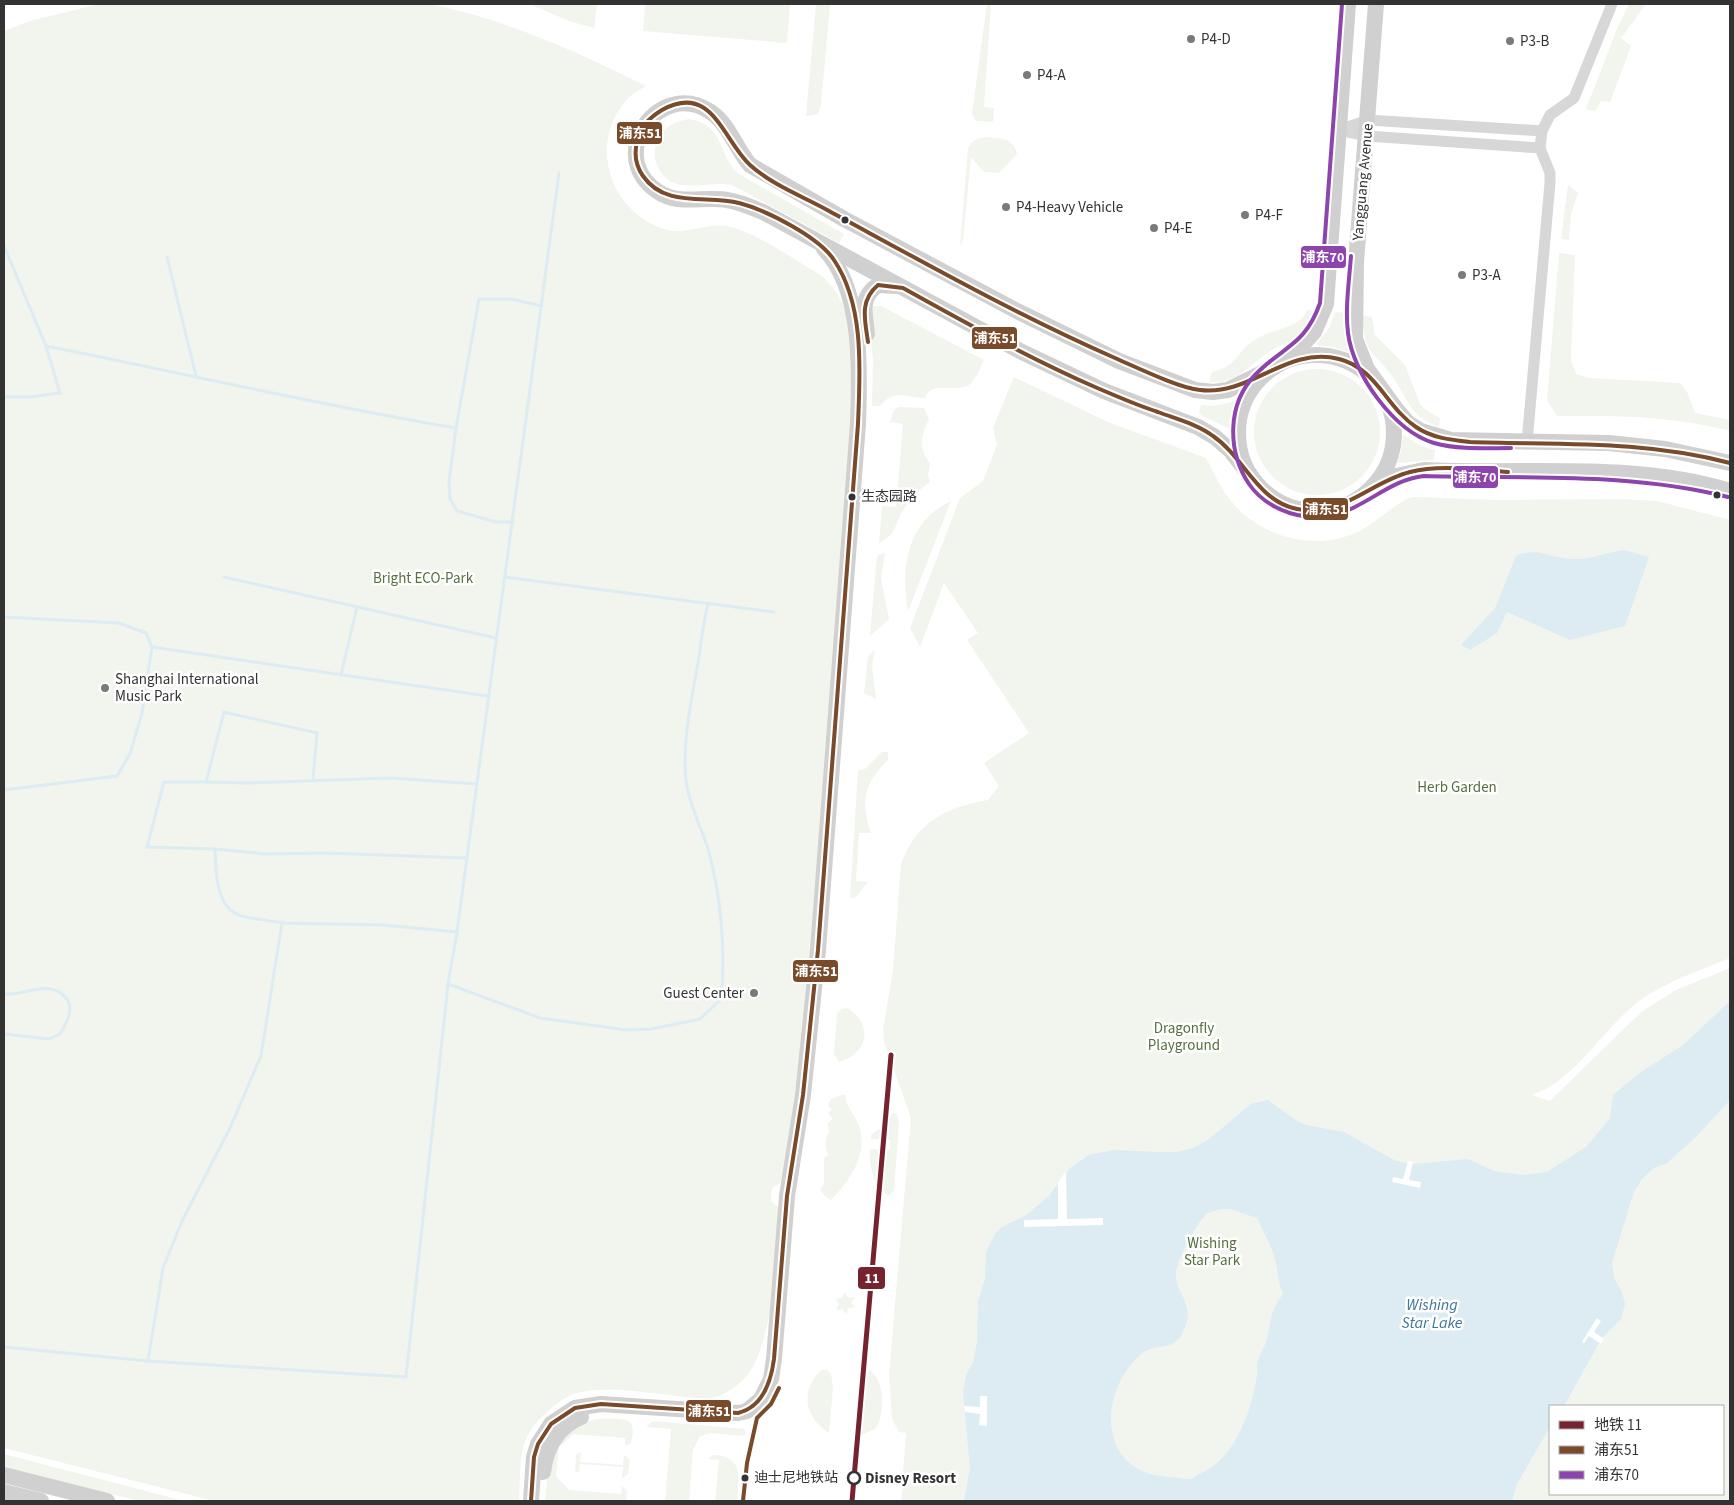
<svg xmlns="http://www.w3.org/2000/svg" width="1734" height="1505" font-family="'Source Sans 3','Noto Sans SC',sans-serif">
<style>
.green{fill:#f1f5ed;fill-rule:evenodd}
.water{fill:#ddebf3;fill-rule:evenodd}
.pier{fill:#fff}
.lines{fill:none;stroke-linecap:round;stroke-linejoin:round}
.stream{stroke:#ddebf3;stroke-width:3}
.street{stroke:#d7d7d7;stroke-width:11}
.secondary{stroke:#d0d0d0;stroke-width:16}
.bus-1-casing{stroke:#fff;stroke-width:8}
.bus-2-casing{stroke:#fff;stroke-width:8}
.bus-1{stroke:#7a4b2a;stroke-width:4}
.bus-2{stroke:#8e44ad;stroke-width:4}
.metro-1-casing{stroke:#fff;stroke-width:9}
.metro-1{stroke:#76232f;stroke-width:5}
.poi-dot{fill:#7a7a7a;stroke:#fff;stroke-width:2}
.bus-dot{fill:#333;stroke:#fff;stroke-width:2}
.stop-dot{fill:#fff;stroke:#333;stroke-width:2.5}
.labels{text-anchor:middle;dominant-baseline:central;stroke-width:5;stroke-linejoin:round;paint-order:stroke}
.bus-label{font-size:14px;fill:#333;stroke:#fff;text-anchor:start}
.poi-label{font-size:15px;fill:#333;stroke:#fff;text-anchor:start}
.street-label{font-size:15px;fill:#333;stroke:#fff}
.park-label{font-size:15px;fill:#56703f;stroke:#fff}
.stop-label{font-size:15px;font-weight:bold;fill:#333;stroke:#fff;text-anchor:start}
.water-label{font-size:16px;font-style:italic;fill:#3f7597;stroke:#fff}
.line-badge{stroke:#fff;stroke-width:2}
.badge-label{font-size:14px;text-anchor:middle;font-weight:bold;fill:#fff}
</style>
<rect width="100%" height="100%" fill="#fff"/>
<g class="green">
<path d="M 99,4 L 430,4 C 505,19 578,52 646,86 C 638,91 630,95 625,102 C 588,146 611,212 664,229 C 687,236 709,221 731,227 C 760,235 793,259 819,274 C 849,296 854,339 855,375 L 804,1034 L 782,1182 L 772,1188 L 771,1201 L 778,1207 C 777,1250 774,1338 749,1373 C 741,1384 726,1395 712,1398 C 701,1400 689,1397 678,1396 C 645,1393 609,1385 577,1393 C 566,1396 556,1404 548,1411 C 536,1421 527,1433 523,1448 C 519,1466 520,1484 519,1501 L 214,1501 L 4,1448 L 4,31 L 30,21 Z"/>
<path d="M 529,4 L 597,4 L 594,28 L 569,21 Z"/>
<path d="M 645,4 L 790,4 L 787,43 L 643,31 Z"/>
<path d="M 816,4 L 830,4 L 821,105 L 818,114 L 806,116 Z"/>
<path d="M 987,4 L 991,4 L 984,107 L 994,108 L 993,122 L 976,121 L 972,114 Z"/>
<path d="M 1629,4 L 1646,4 L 1621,38 L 1631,46 L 1610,102 L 1601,101 L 1595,111 L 1586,109 L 1617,29 Z"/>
<path d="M 689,119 C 724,125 717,151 737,173 L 844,234 L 839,243 L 732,185 C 706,180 671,198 657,165 C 653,157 654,146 658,139 C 665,126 675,121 689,119 Z"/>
<path d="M 988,137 C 1003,139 1013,138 1017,154 L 999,173 L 984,172 L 971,157 L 963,240 L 960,247 L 968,149 C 972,139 979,138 988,137 Z"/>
<path d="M 1568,185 L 1578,193 L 1571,214 L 1569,240 L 1561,239 Z"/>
<path d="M 1559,253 L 1575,255 L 1571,360 L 1576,374 L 1589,378 L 1680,383 L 1687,392 L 1695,413 L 1730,420 L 1730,431 C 1674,416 1615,415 1557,416 L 1547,400 Z"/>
<path d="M 874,306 L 881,306 L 984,360 C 980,368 976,380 969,385 C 955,393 932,380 925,398 C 907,398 894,388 880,406 L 872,406 L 873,360 L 867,310 Z"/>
<path d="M 1307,310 L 1317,311 C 1312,320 1307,329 1299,336 C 1290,344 1278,345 1269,352 C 1249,365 1236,385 1209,382 L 1212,372 C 1239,366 1236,350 1258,338 C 1274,328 1300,329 1307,310 Z"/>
<path d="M 1335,312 L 1346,313 L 1345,330 L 1351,353 L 1333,347 L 1316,345 L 1329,328 Z"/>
<path d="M 1363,316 L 1372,317 L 1375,335 L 1405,365 L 1420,404 L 1426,410 L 1440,418 L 1439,427 C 1410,416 1410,403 1395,380 C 1377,353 1362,354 1363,316 Z"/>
<circle cx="1317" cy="432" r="63"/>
<path d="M 1014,377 L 1108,422 L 1206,458 C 1214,472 1220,488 1231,501 C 1259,536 1313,552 1355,533 C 1376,524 1395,502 1413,497 L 1500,500 L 1622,499 L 1657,501 L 1730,520 L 1730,958 C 1698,971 1662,983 1634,1005 C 1599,1034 1576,1079 1532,1095 L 1550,1101 L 1641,1012 L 1676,990 L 1730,968 L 1730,1001 L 1692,1037 L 1730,1071 L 1730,1501 L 901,1501 L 906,1433 L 899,1432 L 892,1419 L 889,1374 L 911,1118 L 884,1042 L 883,1029 L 893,970 L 901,864 C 917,821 945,808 988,800 L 999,786 L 984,763 L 1029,733 L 967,640 L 978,633 L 944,583 L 920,647 L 910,628 L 960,498 L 983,481 L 997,445 L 993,428 ZM 1550,1406 L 1723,1406 L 1723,1494 L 1550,1494 Z"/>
<path d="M 1236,401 L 1230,429 L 1199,414 L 1201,405 L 1213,406 Z"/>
<path d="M 899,407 L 924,408 L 929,419 C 921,434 918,450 930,463 L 928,475 L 930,482 C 919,490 910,498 903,510 C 893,527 898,533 879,543 L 882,506 L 896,507 L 903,424 L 890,422 L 894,410 Z"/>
<path d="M 1403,434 L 1418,445 L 1435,450 L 1434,460 L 1397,463 L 1401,452 Z"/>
<path d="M 951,501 L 908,611 C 900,567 907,522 951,501 Z"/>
<path d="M 885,553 L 881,579 L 889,619 L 870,636 L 877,556 Z"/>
<path d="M 875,650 L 872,666 L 876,699 L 864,693 L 868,656 Z"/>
<path d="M 882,752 L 888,752 L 888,760 C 864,783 860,802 871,833 L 859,833 L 856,881 L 868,882 L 855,898 L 850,898 L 858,770 L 865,769 Z"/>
<path d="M 847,1008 C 874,1024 868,1054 839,1062 L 834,1054 L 837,1013 L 842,1009 Z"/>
<path d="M 845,1094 C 846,1107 855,1114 859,1126 C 869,1154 849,1181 831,1200 L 827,1198 L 820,1190 L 824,1184 L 824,1158 L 828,1155 C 825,1149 824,1138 829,1133 L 828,1123 L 833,1119 L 828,1113 L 832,1110 L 828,1105 L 831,1099 Z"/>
<path d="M 893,1113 L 897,1114 L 899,1124 L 894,1190 L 889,1196 C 873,1187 869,1166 870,1149 L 890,1150 L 890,1140 L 871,1139 L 871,1135 L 885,1125 Z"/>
<path d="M 845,1292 L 848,1298 L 855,1297 L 851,1303 L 855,1307 L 849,1308 L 846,1314 L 842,1309 L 836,1310 L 839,1304 L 836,1299 L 842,1298 Z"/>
<path d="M 821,1370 L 827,1370 L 831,1374 L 833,1387 L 829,1433 C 804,1417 800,1391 821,1370 Z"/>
<path d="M 870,1370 C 886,1383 885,1414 875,1429 L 855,1438 L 862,1379 Z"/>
<path d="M 598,1419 C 606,1419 630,1416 632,1426 C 634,1431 632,1438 631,1443 L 625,1446 L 625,1438 L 574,1434 L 559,1447 L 556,1476 L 569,1490 L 621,1494 L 622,1486 L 627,1491 L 626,1501 L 545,1501 L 549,1463 L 554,1448 L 583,1422 Z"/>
<path d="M 653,1421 L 745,1429 L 745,1436 L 710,1433 L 700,1436 L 693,1450 L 689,1501 L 665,1501 L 671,1429 L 646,1427 Z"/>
<path d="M 581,1452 L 580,1462 L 623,1465 L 624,1455 L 630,1460 L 628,1474 L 622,1478 L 623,1467 L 580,1464 L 579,1473 L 575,1471 L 576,1455 Z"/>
<path d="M 4,1454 L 184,1501 L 139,1501 L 4,1467 Z"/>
<path d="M 712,1455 C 744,1455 739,1478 737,1501 L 715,1501 L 719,1460 L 709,1459 Z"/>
</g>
<g class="water">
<path d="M 1624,550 L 1649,557 L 1625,626 L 1570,640 L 1507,612 L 1497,633 L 1470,650 L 1461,645 L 1495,608 L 1516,556 C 1537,546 1553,559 1574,559 C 1590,560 1607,552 1624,550 Z"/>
<path d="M 1730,1001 L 1730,1100 L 1695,1138 L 1667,1163 L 1654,1168 L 1642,1179 L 1633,1194 L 1612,1263 L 1614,1278 L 1622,1292 L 1625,1304 L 1621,1319 L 1602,1338 L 1564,1406 L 1550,1406 L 1550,1427 L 1517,1484 L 1512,1501 L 964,1501 L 970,1468 L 963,1392 L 966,1375 L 973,1362 L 977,1343 L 978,1301 L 985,1279 L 986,1252 L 995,1234 L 1002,1227 L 1025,1216 L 1048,1197 L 1070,1168 L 1089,1155 L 1113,1150 L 1158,1152 L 1176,1152 L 1193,1148 L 1208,1140 L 1251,1104 L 1268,1100 L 1297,1121 L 1306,1125 L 1344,1132 L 1396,1161 L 1413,1164 L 1468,1159 L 1494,1171 L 1522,1175 L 1547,1172 L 1586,1147 L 1610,1118 L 1613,1095 L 1638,1074 L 1683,1045 ZM 1222,1209 L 1230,1209 L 1257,1218 C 1263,1232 1271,1244 1275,1259 C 1278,1271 1278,1282 1283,1294 C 1270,1312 1272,1317 1267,1339 C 1265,1347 1259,1355 1257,1363 C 1256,1367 1258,1371 1257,1375 C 1252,1410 1235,1460 1199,1474 C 1196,1476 1192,1479 1189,1479 C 1186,1480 1181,1478 1178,1478 C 1162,1476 1151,1476 1138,1469 C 1096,1445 1108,1383 1140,1355 C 1157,1340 1175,1355 1185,1327 C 1195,1302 1174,1293 1176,1273 C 1177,1261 1198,1219 1208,1213 C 1212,1211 1218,1210 1222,1209 Z"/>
</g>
<g class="pier">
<path d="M 1408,1161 L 1413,1162 L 1409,1180 L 1421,1182 L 1420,1188 L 1392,1182 L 1393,1177 L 1403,1179 Z"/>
<path d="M 1066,1171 L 1067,1219 L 1103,1218 L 1103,1225 L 1024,1227 L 1024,1220 L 1058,1219 L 1058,1182 Z"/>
<path d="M 1597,1318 L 1601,1321 L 1594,1332 L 1604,1339 L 1601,1344 L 1589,1336 L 1584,1343 L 1582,1342 Z"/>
<path d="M 980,1396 L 987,1396 L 987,1426 L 979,1425 L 980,1414 L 965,1412 L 964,1406 L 980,1407 Z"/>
</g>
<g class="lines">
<g class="stream">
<path d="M 4,246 L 46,346 L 60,393 L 30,397 L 4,397"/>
<path d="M 167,257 L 196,376"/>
<path d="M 46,346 C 183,373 318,405 456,428"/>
<path d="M 513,522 L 496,522 L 457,511 L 450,499 L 449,482 L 456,428 L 479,299 L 511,299 L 542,306"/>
<path d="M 224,577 L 496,638"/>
<path d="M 505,577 L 774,612"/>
<path d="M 4,617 L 119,623 L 146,633 L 152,647 L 142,713 L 130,754 L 117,776 L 4,790"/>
<path d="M 152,647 L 487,696"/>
<path d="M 341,675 L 357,607"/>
<path d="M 206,782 L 248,783 L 391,778 L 477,784"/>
<path d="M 215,849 L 266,854 L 324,853 L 467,858"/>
<path d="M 282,923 L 383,925 L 457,932"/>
<path d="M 448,984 L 540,1018 L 627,1030 L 652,1029 L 700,1019 L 721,999 C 726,953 721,894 708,849 C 701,826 689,805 686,781 C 682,743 691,704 697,668 C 701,647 702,626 708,605"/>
<path d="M 4,994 C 26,996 49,978 66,998 C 75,1009 66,1024 60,1034 L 49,1039 L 4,1034"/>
<path d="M 4,1347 L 148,1361 L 163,1268 L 182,1221 L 231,1126 L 261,1056 L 282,923 C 271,920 248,919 239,915 C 215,906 216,870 215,849 L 147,847 L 164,782 L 206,782 L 224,712 L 317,733 L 313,781"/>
<path d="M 148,1361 L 406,1377 L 448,984 L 457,932 L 559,173"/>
</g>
<g class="street">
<path d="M 1339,130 L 1368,120 L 1542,131"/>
<path d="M 1339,130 L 1367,136 L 1540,148"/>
<path d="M 1527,442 L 1550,183 L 1550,173 L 1540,148 L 1542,131 L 1550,115 L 1574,98 L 1612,4"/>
</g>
<g class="secondary">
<path d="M 1376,4 L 1356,262 L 1355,339 L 1367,369 L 1396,409 L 1408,423 L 1421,431 L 1451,440 L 1609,443 L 1665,449 L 1730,463"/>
<path d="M 867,334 C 865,314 859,297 878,285 L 896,286"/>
<circle cx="1316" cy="433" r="78"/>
<path d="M 1255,482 L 1231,451 L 1215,437 L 1198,427 L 1104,391 L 1022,352 L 763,212 C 751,207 740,202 727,200 C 703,196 678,206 657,191 C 605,155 659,79 709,111 C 728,122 736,149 750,165 L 844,219 L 1017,311 L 1119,361 L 1195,390 L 1213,392 L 1228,390 L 1276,366 L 1295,353 L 1314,332 L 1326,304 L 1348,4"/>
<path d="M 1374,488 L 1396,476 L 1424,470 C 1525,475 1632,461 1730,491"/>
<path d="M 543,1472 C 546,1447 558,1427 581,1417"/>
<path d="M 4,1475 L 107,1501"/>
<path d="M 4,1492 L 41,1501"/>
<path d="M 531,1501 L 534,1457 L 538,1444 L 551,1424 L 575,1408 L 601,1404 L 738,1413 L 747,1411 L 761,1399 L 771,1379 L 774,1359 L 787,1196 L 803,1095 L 818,950 L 858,424 C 860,371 863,289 824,249"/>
</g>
<defs>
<g id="bus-1">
<path d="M 868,342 C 865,320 859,301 878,285 L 903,288 C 966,323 1029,358 1095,387 C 1116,396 1136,405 1158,412 C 1176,419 1197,424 1213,436 C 1244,457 1257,501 1297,509 C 1342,518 1370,482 1410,472 C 1441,464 1476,470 1508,472"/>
<path d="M 531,1501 L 534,1457 L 538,1444 L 551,1424 L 575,1408 L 601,1404 L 738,1413 C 763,1407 771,1382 774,1359 L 787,1196 L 803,1095 L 818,950 L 858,424 C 860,372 865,306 834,260 C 819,237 766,210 739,203 C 706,195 665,208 643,176 C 636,166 634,154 637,142 C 640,127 649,118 662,110 C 712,82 723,140 750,165 C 772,185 804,197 829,211 C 923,262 1017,315 1115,358 C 1136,367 1179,388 1200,390 C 1252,396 1285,346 1339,359 C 1376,368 1387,408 1416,427 C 1432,438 1451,440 1470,442 C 1558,445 1644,440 1730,463"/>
<path d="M 743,1501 L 747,1463 L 757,1418 L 771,1404 L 779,1388"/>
</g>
<g id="bus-2">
<path d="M 1342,4 L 1320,303 C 1305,346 1283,346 1255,375 C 1227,404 1227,451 1249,484 C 1264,506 1293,518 1319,517 C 1359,516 1385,480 1424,476 C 1528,479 1627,472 1728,497"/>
<path d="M 1351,256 C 1349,282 1345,308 1348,333 C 1353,374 1394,431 1434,443 C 1459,450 1486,448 1511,448"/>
</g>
</defs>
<use href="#bus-1" class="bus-1-casing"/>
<use href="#bus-2" class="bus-2-casing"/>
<use href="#bus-1" class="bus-1"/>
<use href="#bus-2" class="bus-2"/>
<defs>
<path id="metro-1" d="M 852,1501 L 891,1055"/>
</defs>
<use href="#metro-1" class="metro-1-casing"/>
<use href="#metro-1" class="metro-1"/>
</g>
<g class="poi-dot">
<circle cx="1191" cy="39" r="5"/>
<circle cx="1510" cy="41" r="5"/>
<circle cx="1027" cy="75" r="5"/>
<circle cx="1006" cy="207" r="5"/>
<circle cx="1245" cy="215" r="5"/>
<circle cx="1154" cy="228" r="5"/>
<circle cx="1462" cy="275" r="5"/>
<circle cx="105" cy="688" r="5"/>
<circle cx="754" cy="993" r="5"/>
</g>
<g class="bus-dot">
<circle cx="845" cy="220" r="4.5"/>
<circle cx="1717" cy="495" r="4.5"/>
<circle cx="852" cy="497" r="4.5"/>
<circle cx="745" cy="1478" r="4.5"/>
</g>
<circle class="stop-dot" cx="854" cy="1478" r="6"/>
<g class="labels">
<g class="bus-label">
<text x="861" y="497">生态园路</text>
<text x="754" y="1478">迪士尼地铁站</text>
</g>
<g class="poi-label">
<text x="1201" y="39">P4-D</text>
<text x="1520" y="41">P3-B</text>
<text x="1037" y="75">P4-A</text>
<text x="1016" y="207">P4-Heavy Vehicle</text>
<text x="1255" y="215">P4-F</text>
<text x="1164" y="228">P4-E</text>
<text x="1472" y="275">P3-A</text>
<text x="115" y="679">Shanghai International<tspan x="115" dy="17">Music Park</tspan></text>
<text x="744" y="993" text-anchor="end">Guest Center</text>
</g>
<g class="street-label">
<text transform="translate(1363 182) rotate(-85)">Yangguang Avenue</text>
</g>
<g class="park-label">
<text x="423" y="578">Bright ECO-Park</text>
<text x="1457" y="787">Herb Garden</text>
<text x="1184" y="1028">Dragonfly<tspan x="1184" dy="17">Playground</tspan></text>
<text x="1212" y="1243">Wishing<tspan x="1212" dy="17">Star Park</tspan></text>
</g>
<g class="stop-label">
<text x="865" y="1478">Disney Resort</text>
</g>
<g class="water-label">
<text x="1432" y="1305">Wishing<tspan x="1432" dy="18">Star Lake</tspan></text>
</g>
</g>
<g class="line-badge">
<rect x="616" y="121" width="47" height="24" rx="5" fill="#7a4b2a"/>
<rect x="1300" y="245" width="47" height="24" rx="5" fill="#8e44ad"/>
<rect x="971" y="326" width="47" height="24" rx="5" fill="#7a4b2a"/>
<rect x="1452" y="465" width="47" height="24" rx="5" fill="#8e44ad"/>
<rect x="1302" y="497" width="47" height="24" rx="5" fill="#7a4b2a"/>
<rect x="792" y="959" width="47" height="24" rx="5" fill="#7a4b2a"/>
<rect x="857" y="1266" width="29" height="24" rx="5" fill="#76232f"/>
<rect x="685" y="1399" width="47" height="24" rx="5" fill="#7a4b2a"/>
</g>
<g class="badge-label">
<text x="640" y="138">浦东51</text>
<text x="1323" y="262">浦东70</text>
<text x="995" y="343">浦东51</text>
<text x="1475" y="482">浦东70</text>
<text x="1326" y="514">浦东51</text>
<text x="816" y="976">浦东51</text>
<text x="872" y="1283">11</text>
<text x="709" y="1416">浦东51</text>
</g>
<rect width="1734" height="1505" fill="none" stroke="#333333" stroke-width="10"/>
<rect x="1549" y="1405" width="175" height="90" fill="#ffffff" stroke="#adadad"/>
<rect x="1559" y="1421" width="25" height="8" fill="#76232f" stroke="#adadad"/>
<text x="1594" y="1430" font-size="15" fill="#333333">地铁 11</text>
<rect x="1559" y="1446" width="25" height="8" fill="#7a4b2a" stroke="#adadad"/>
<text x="1594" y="1455" font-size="15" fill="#333333">浦东51</text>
<rect x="1559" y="1471" width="25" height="8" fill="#8e44ad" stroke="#adadad"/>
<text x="1594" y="1480" font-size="15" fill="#333333">浦东70</text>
</svg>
